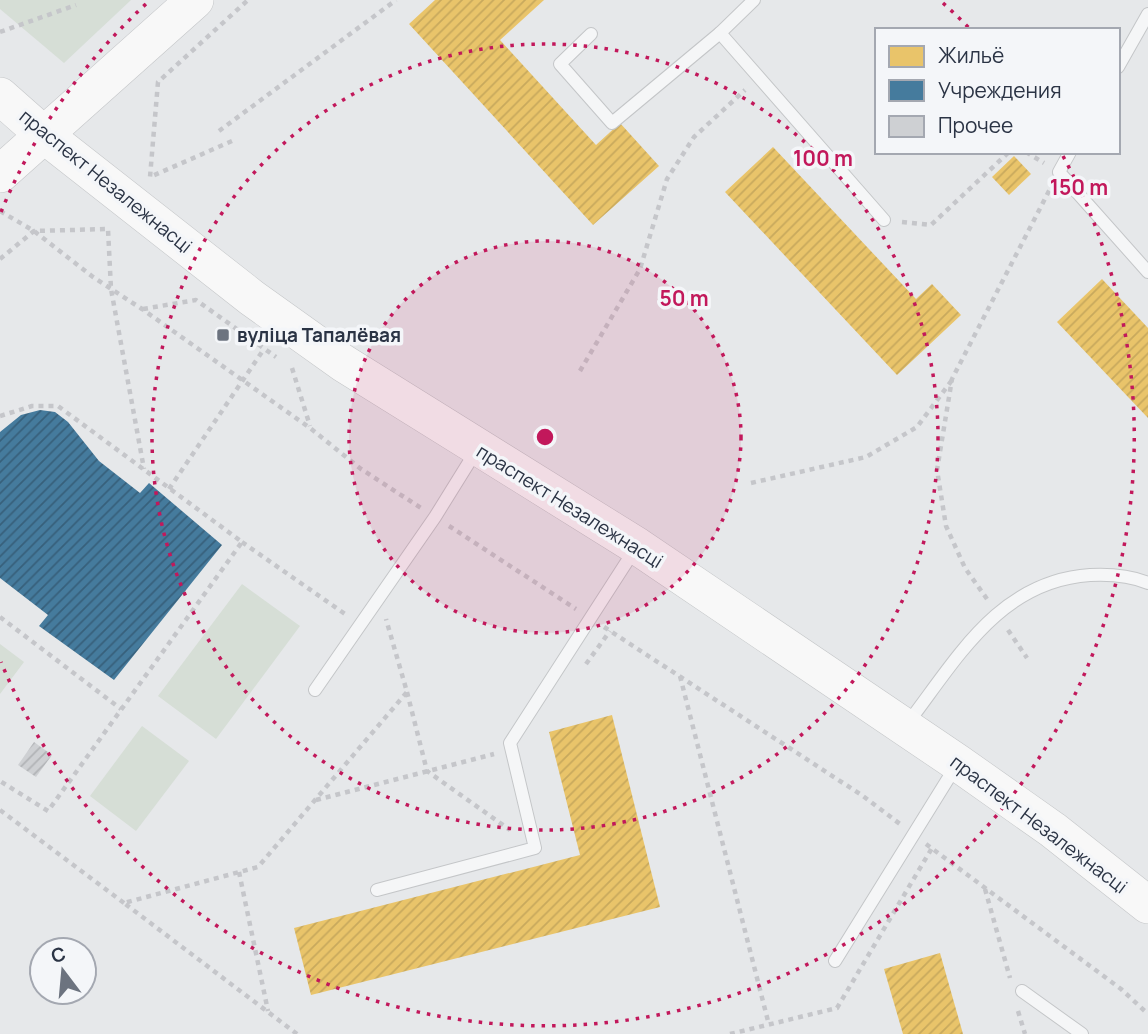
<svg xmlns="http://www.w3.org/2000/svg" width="1148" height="1034" font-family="Manrope,sans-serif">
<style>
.grass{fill:#d6ded6}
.homes{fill:url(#homes-hatch)}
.public{fill:url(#public-hatch)}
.building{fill:url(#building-hatch)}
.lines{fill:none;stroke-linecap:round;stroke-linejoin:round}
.lane-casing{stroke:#c4c6c8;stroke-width:14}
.secondary-casing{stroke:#c4c6c8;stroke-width:38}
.path{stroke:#c5c6ca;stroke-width:4.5;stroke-dasharray:5 5;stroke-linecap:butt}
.lane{stroke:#f5f6f7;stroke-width:12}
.secondary{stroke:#f8f8f8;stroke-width:37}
.ring{fill:none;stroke:#c2185b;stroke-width:3.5;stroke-dasharray:3.5 7}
.poi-dot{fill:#6c737f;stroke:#f4f6f9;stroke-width:2.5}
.labels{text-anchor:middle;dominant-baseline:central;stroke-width:7;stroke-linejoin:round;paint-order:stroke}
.street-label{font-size:19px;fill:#2b3445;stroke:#f4f6f9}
.poi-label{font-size:19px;font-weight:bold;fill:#2b3445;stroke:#f4f6f9;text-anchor:start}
.centre{fill:#c2185b;stroke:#f4f6f9;stroke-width:3.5}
.ring-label{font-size:21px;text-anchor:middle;font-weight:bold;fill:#c2185b;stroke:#f4f6f9;stroke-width:7;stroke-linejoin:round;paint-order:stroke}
</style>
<defs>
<pattern id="homes-hatch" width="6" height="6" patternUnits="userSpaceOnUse" patternTransform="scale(1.75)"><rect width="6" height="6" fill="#e9c46a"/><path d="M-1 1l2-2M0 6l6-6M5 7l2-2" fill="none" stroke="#c8a95d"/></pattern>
<pattern id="public-hatch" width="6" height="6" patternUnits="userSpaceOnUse" patternTransform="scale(1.75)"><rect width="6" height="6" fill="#457b9d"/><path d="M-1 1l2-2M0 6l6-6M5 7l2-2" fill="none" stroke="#37607b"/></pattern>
<pattern id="building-hatch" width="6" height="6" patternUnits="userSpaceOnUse" patternTransform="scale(1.75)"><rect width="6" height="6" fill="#ced0d3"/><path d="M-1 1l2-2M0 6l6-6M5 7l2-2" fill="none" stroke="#b1b3b6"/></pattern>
</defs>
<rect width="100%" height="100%" fill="#e6e8ea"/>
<g class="grass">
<path d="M 0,0 L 131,0 L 64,63 L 0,9 Z"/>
<path d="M 242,584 L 300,626 L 216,739 L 158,696 Z"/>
<path d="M 0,644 L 24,662 L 0,694 Z"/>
<path d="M 142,726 L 189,761 L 136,831 L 90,796 Z"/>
</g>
<g class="homes">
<path d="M 435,0 L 544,0 L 500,40 L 596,145 L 620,123 L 659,166 L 593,225 L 409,24 Z"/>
<path d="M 773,147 L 916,299 L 932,284 L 961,315 L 897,375 L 725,192 Z"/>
<path d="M 1014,156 L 1031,174 L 1009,195 L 992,177 Z"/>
<path d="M 1102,279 L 1148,328 L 1148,418 L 1057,322 Z"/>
<path d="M 612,715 L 660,907 L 311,995 L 294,928 L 580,855 L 549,732 Z"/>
<path d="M 940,953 L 963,1034 L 903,1034 L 884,969 Z"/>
</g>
<path class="public" d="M 40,410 L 55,412 L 68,422 L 99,461 L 140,493 L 149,483 L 222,545 L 114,680 L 39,626 L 48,615 L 0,578 L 0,432 L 21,415 Z"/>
<path class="building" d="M 34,742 L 52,755 L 36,777 L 18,765 Z"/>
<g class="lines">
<defs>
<g id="lane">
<path d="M 754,0 L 720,33 L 884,220"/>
<path d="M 591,34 L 560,64 L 612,123 L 720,33"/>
<path d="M 1118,67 L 1148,14"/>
<path d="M 1070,152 L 1059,172 L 1148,272"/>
<path d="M 315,690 L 435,517 L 476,451"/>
<path d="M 907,724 C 957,659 999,581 1090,575 C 1110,574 1129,575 1148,583"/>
<path d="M 377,890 L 535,848 L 510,743 L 635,549"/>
<path d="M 835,961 L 956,766"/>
<path d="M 1022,991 L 1082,1034"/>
</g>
<g id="secondary">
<path d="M 0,96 L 43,134 L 252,298 L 343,363 L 637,546 L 958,763 L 1053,830 L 1148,905"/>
<path d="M 0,174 L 195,0"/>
</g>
</defs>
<use href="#lane" class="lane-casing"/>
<use href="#secondary" class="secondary-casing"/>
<g class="path">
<path d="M 0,32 L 76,5"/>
<path d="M 219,131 L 396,0"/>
<path d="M 232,141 L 150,177 L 158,82 L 248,0"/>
<path d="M 1026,152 L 1044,163"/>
<path d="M 0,211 L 34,231 L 93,277 L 142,309 L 310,428 L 361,469 L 421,508"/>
<path d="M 902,222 L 931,225 L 1009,152"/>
<path d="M 0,259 L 34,231 L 108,229 L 111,289 L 144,469"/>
<path d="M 143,309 L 196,300 L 276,357"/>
<path d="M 292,368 L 310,426"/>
<path d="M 580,371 L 640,269 L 667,179 L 694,137 L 745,90"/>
<path d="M 0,416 L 32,406 L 58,406 L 242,542 L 48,811 L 0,781"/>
<path d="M 751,483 L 866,457 L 917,427 L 952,380"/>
<path d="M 169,489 L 264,349"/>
<path d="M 449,526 L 576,609"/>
<path d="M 242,542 L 345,614 L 346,611"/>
<path d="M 987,599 L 965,568 L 946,526 L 937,470 L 952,379 L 1050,189"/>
<path d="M 0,617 L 121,709"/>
<path d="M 604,627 L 863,796 L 900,824"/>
<path d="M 1008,630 L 1027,658"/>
<path d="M 586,664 L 610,631"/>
<path d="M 680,676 L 769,1025"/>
<path d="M 407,692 L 427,771 L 510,830"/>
<path d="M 316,800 L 494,754"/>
<path d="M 0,810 L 124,903"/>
<path d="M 926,844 L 1121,989 L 1148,1014"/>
<path d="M 239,872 L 268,1011"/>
<path d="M 985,889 L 1010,978"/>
<path d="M 1018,1011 L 1025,1034"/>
<path d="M 297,1034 L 124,903 L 258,867 L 407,692 L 386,619"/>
<path d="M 730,1034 L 837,1008 L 932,848"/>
</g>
<use href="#lane" class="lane"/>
<use href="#secondary" class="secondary"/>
</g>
<circle cx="545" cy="437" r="196" fill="#c2185b" fill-opacity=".12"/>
<g class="ring">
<circle cx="545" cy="437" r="196"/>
<circle cx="545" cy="437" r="393"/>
<path d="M1 212A589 589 0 0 1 147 3M943 3A589 589 0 0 1 969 28M1063 156A589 589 0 1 1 1 662"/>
</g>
<rect class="poi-dot" x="216" y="328" width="14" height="14" rx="3.5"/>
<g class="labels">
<g class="street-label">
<text transform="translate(106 181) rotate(39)">праспект Незалежнасці</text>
<text transform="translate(570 506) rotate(32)">праспект Незалежнасці</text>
<text transform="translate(1039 824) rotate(37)">праспект Незалежнасці</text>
</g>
<g class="poi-label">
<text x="237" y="335">вуліца Тапалёвая</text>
</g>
</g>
<circle cx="545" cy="437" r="10" class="centre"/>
<g class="ring-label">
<text x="823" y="166">100 m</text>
<text x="1079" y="195">150 m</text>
<text x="684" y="306">50 m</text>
</g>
<rect x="875" y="28" width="245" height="126" fill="#f4f6f9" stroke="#a4a8b1" stroke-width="2"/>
<rect x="889" y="46" width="35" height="21" fill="#e9c46a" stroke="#a4a8b1" stroke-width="2"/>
<text x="938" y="63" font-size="21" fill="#2b3445">Жильё</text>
<rect x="889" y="80" width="35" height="21" fill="#457b9d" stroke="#a4a8b1" stroke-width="2"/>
<text x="938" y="98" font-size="21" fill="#2b3445">Учреждения</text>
<rect x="889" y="116" width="35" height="21" fill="#ced0d3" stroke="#a4a8b1" stroke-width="2"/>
<text x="938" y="133" font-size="21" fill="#2b3445">Прочее</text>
<g transform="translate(63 971) rotate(344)"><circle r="33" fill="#f4f6f9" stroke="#a4a8b1" stroke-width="2"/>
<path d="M0-5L12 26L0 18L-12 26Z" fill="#6c737f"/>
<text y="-10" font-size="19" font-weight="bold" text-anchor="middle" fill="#2b3445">С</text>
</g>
</svg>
